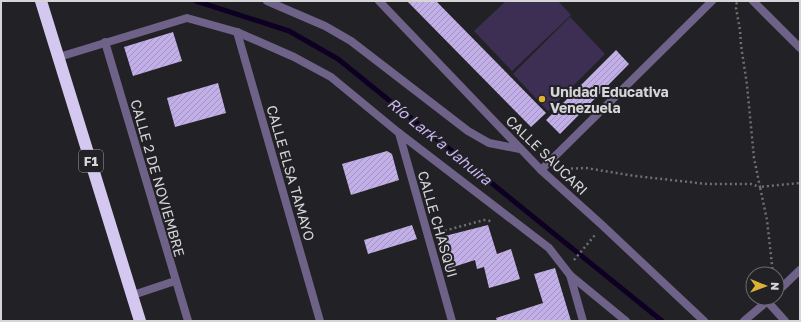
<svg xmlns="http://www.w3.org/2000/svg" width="801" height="322" font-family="'Golos Text',sans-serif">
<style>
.grass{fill:#3d2f54}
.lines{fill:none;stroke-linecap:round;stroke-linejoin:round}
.stream{stroke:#0e0023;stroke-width:5}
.building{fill:url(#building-hatch)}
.path{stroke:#706f73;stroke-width:2.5;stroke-dasharray:2 3;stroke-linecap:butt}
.street{stroke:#6f6289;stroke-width:8}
.highway{stroke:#d5c8f0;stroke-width:12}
.poi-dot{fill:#dbb233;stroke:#222125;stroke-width:1.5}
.labels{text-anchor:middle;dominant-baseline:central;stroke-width:4;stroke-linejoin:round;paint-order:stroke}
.shield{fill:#222125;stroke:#a0a0a3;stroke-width:1}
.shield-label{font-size:13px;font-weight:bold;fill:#d6d6d9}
.poi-label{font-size:14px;font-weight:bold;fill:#d6d6d9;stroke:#222125;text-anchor:start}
.street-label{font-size:14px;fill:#d6d6d9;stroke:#222125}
.water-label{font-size:15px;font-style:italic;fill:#ccb7f5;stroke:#222125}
</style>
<defs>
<pattern id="building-hatch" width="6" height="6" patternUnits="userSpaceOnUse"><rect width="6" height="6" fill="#c2afe7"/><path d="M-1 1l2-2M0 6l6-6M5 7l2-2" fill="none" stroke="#a293be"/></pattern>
</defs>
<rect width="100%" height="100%" fill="#222125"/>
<g class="grass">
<path d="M 506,1 L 558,1 L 571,15 L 512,71 L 474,31 Z"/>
<path d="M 570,17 L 605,54 L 548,111 L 513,74 Z"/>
</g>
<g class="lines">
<path class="stream" d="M 196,1 L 289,31 L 338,59 L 662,321"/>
</g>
<g class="building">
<path d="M 407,1 L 436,1 L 546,113 L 531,127 Z"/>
<path d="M 173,32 L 182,61 L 133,76 L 124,47 Z"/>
<path d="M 616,50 L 629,64 L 560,134 L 546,120 Z"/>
<path d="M 218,83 L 226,113 L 175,127 L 167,98 Z"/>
<path d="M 387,151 L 392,154 L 399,180 L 351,195 L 342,164 Z"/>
<path d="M 412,225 L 417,239 L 368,254 L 364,240 Z"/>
<path d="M 488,225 L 497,254 L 511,249 L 520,279 L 489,288 L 484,267 L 477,269 L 475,260 L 447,269 L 437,238 Z"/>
<path d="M 555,268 L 571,321 L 497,321 L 496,318 L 543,303 L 534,274 Z"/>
</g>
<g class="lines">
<g class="path">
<path d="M 561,169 L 586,168 L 635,176 L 707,184 L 751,184 L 760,187 L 754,158 L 747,85 L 741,45 L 740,30 L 736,8 L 737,1"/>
<path d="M 440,232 L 484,220 L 491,221"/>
<path d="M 574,260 L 595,235"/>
<path d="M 773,274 L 767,220 L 760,187 L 800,183"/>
</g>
<g class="street">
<path d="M 267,1 L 325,26 L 351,41 L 468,131 L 489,143 L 520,149"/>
<path d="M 379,1 L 541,170 L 602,225 L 704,321"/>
<path d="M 753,1 L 800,48"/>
<path d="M 237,32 L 320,321"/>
<path d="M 105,42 L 188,321"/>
<path d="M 59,57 L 187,18 L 237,32 L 294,57 L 331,77 L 399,133 L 549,248 L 570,275 L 626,321"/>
<path d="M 399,133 L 452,321"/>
<path d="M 541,170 L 712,1"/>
<path d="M 570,275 L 583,321"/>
<path d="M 777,292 L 800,270"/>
<path d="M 133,295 L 175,281"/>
<path d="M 767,301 L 785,321"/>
<path d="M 744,321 L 771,298"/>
</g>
<path class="highway" d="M 41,1 L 140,321"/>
</g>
<circle class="poi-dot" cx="542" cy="99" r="4"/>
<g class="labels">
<rect class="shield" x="79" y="150" width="24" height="22" rx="3"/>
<g class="shield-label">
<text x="91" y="161">F1</text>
</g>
<g class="poi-label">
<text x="550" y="91">Unidad Educativa<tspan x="550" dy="16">Venezuela</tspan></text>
</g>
<g class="street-label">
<text transform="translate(547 155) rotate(44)">CALLE SAUCARI</text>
<text transform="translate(291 173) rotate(74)">CALLE ELSA TAMAYO</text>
<text transform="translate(158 178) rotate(74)">CALLE 2 DE NOVIEMBRE</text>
<text transform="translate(438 224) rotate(74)">CALLE CHASQUI</text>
</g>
<g class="water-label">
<text transform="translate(440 141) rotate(39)">Río Lark’a Jahuira</text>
</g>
</g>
<rect width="801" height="322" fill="none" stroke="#d6d6d9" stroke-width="4"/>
<g transform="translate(765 286) rotate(91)"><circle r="19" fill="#222125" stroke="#6a696d"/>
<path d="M0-3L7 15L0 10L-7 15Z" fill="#dbb233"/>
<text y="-6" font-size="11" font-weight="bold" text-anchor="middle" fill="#d6d6d9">N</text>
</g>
</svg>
